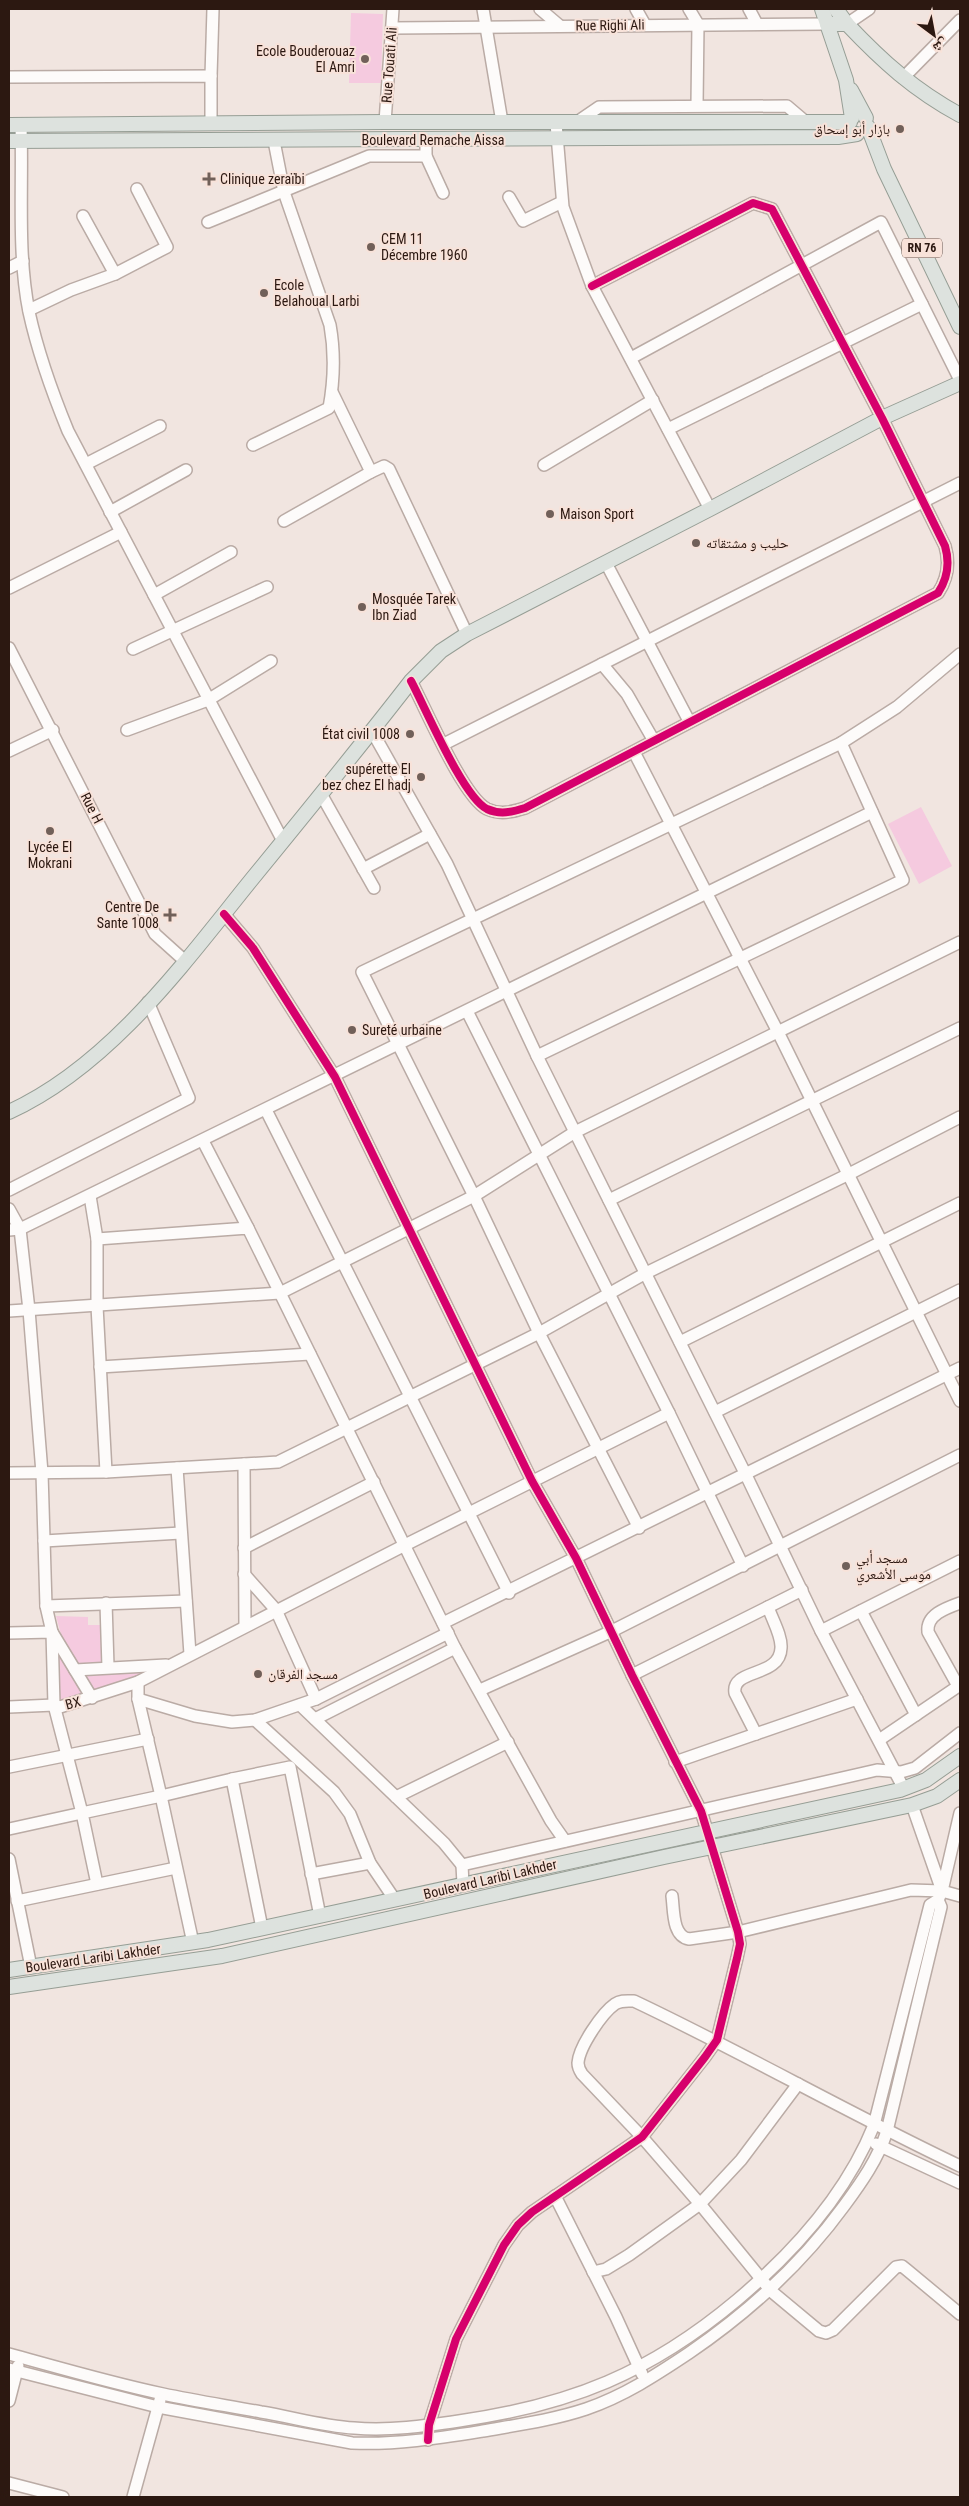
<svg xmlns="http://www.w3.org/2000/svg" width="969" height="2506" font-family="'Roboto Condensed','Noto Naskh Arabic',sans-serif">
<style>
.green{fill:#f5cadf}
.lines{fill:none;stroke-linecap:round;stroke-linejoin:round}
.minor-casing{stroke:#baaba5;stroke-width:14}
.major-casing{stroke:#969e95;stroke-width:16}
.minor{stroke:#fdfbfa;stroke-width:11}
.major{stroke:#dde2de;stroke-width:14}
.cycleway-casing{stroke:#f8e2d9;stroke-width:11}
.cycleway{stroke:#d6006c;stroke-width:8}
.poi-dot{fill:#716059;stroke:#f8e2d9;stroke-width:2}
.labels{text-anchor:middle;dominant-baseline:central;stroke-width:4;stroke-linejoin:round;paint-order:stroke}
.shield{fill:#f8e2d9;stroke:#69554d;stroke-width:1}
.shield-label{font-size:12px;font-weight:bold;fill:#2c1811}
.street-label{font-size:14px;fill:#2c1811;stroke:#f8e2d9}
.poi-label{font-size:14px;fill:#2c1811;stroke:#f8e2d9;text-anchor:start}
</style>
<rect width="100%" height="100%" fill="#f1e5e0"/>
<g class="green">
<path d="M 351,13 L 383,14 L 381,83 L 349,83 Z"/>
<path d="M 921,807 L 952,866 L 919,884 L 888,824 Z"/>
<path d="M 56,1616 L 88,1617 L 88,1625 L 100,1625 L 105,1659 L 101,1665 L 78,1667 L 63,1642 Z"/>
<path d="M 58,1648 L 84,1695 L 58,1703 Z"/>
<path d="M 143,1672 L 144,1674 L 93,1697 L 85,1676 Z"/>
</g>
<g class="lines">
<defs>
<g id="minor">
<path d="M 483,9 L 502,122"/>
<path d="M 540,9 L 560,26"/>
<path d="M 636,9 L 645,25"/>
<path d="M 689,9 L 698,24 L 697,105"/>
<path d="M 749,9 L 757,24"/>
<path d="M 847,24 L 869,9"/>
<path d="M 392,28 L 827,24"/>
<path d="M 211,76 L 213,9"/>
<path d="M 9,77 L 211,76 L 211,124"/>
<path d="M 903,78 L 960,20"/>
<path d="M 385,122 L 393,9"/>
<path d="M 577,122 L 599,107 L 787,106 L 807,123"/>
<path d="M 556,123 L 563,207 L 592,286 L 710,509"/>
<path d="M 21,126 C 23,187 17,252 29,312 C 38,353 52,392 68,431 L 283,841"/>
<path d="M 426,139 L 426,156 L 443,193"/>
<path d="M 509,197 L 523,221 L 562,202"/>
<path d="M 83,216 L 115,274"/>
<path d="M 208,222 L 369,156 L 426,156"/>
<path d="M 9,268 L 23,261"/>
<path d="M 29,310 L 71,290 L 115,274 L 167,247 L 137,189"/>
<path d="M 631,358 L 881,222 L 960,380"/>
<path d="M 668,429 L 922,304"/>
<path d="M 253,445 L 329,408 C 334,381 335,353 330,325 L 284,192 L 274,141"/>
<path d="M 86,464 L 160,426"/>
<path d="M 544,465 L 653,400"/>
<path d="M 371,472 L 384,466 L 389,469 L 467,634"/>
<path d="M 110,512 L 186,470"/>
<path d="M 284,521 L 371,472 L 332,392"/>
<path d="M 606,563 L 689,721"/>
<path d="M 9,588 L 121,532"/>
<path d="M 154,595 L 231,552"/>
<path d="M 9,648 L 155,934 L 185,961"/>
<path d="M 133,649 L 267,587"/>
<path d="M 602,664 L 627,694 L 654,741"/>
<path d="M 411,681 C 426,709 463,797 487,809 C 500,815 512,812 525,808 L 938,593 C 948,578 950,563 945,546 L 882,418 L 772,209 L 753,203 L 592,286"/>
<path d="M 127,730 L 208,700 L 271,661"/>
<path d="M 372,731 L 447,864 L 537,1056 L 746,1475 L 821,1631 L 904,1789"/>
<path d="M 444,744 L 960,483"/>
<path d="M 9,751 L 53,730"/>
<path d="M 634,752 L 778,1032 L 960,1401"/>
<path d="M 321,794 L 374,888"/>
<path d="M 363,869 L 430,834"/>
<path d="M 224,914 L 253,948 L 335,1077 L 532,1481 L 576,1558 L 632,1675 L 701,1811 L 738,1932 L 740,1944 L 737,1958 L 717,2040 L 705,2057 L 642,2137 L 532,2212 L 518,2225 L 504,2245 L 456,2339 L 429,2425 L 428,2440"/>
<path d="M 467,1011 L 669,1413"/>
<path d="M 537,1056 L 903,880 L 841,743"/>
<path d="M 266,1110 L 509,1593"/>
<path d="M 203,1141 L 248,1228"/>
<path d="M 9,1190 L 189,1098 L 148,1002"/>
<path d="M 90,1196 L 97,1239 L 97,1306 L 106,1472"/>
<path d="M 609,1200 L 960,1028"/>
<path d="M 9,1209 L 20,1229 L 29,1310 L 42,1473 L 46,1606 L 52,1632 L 54,1705 L 82,1813 L 9,1829"/>
<path d="M 9,1230 L 20,1229 L 872,812"/>
<path d="M 97,1239 L 248,1228 L 455,1648 L 551,1821 L 565,1841"/>
<path d="M 9,1311 L 280,1293 L 474,1196 L 575,1132 L 960,942"/>
<path d="M 680,1342 L 960,1203"/>
<path d="M 100,1367 L 310,1354"/>
<path d="M 715,1412 L 960,1290"/>
<path d="M 244,1464 L 245,1626"/>
<path d="M 177,1468 L 190,1654"/>
<path d="M 9,1473 L 106,1472 L 278,1462 L 539,1333 L 646,1273 L 849,1174 L 960,1117"/>
<path d="M 639,1528 L 539,1333 L 474,1196 L 362,972 L 841,743 L 897,707 L 960,654"/>
<path d="M 44,1541 L 181,1533"/>
<path d="M 244,1548 L 374,1482"/>
<path d="M 244,1574 L 276,1610 L 316,1699"/>
<path d="M 106,1603 L 108,1667"/>
<path d="M 46,1606 L 186,1601"/>
<path d="M 861,1611 L 916,1715"/>
<path d="M 443,1623 L 960,1368"/>
<path d="M 821,1631 L 960,1561"/>
<path d="M 9,1633 L 52,1632 L 92,1698"/>
<path d="M 75,1670 L 166,1665"/>
<path d="M 632,1675 L 802,1590"/>
<path d="M 138,1682 L 138,1699 L 161,1796 L 232,1779 L 262,1928"/>
<path d="M 958,1686 L 928,1632 C 926,1615 946,1608 960,1603"/>
<path d="M 480,1690 L 612,1631 L 960,1455"/>
<path d="M 138,1699 L 195,1716 L 232,1722 L 255,1720 L 316,1699 L 448,1633"/>
<path d="M 300,1705 L 444,1843 L 462,1865"/>
<path d="M 9,1707 L 54,1705 L 60,1707 L 138,1682 L 405,1545 L 669,1413 L 743,1566"/>
<path d="M 315,1719 L 455,1648"/>
<path d="M 255,1720 L 334,1792 L 350,1814 L 370,1863 L 395,1900"/>
<path d="M 756,1734 L 735,1693 C 731,1668 780,1678 781,1648 C 782,1636 772,1619 768,1607"/>
<path d="M 879,1740 L 960,1685"/>
<path d="M 675,1762 L 857,1699"/>
<path d="M 9,1767 L 148,1739"/>
<path d="M 232,1779 L 290,1767 L 320,1916"/>
<path d="M 396,1797 L 508,1742"/>
<path d="M 912,1805 L 942,1891"/>
<path d="M 9,1859 L 31,1967"/>
<path d="M 311,1874 L 370,1863"/>
<path d="M 97,1884 L 82,1813 L 161,1796 L 193,1943"/>
<path d="M 463,1884 L 462,1865 L 877,1770 L 901,1772 L 915,1768 L 960,1733"/>
<path d="M 672,1896 C 674,1910 672,1936 689,1939 L 738,1932 L 911,1890 L 942,1891 L 960,1896"/>
<path d="M 17,1901 L 176,1868"/>
<path d="M 876,2144 L 960,2183"/>
<path d="M 960,2166 C 850,2114 744,2053 634,2001 C 627,2001 621,2000 615,2004 C 602,2013 579,2047 578,2063 C 578,2067 580,2071 582,2074 L 642,2137 L 700,2204 L 771,2291 L 819,2331 L 826,2333 L 833,2330 L 896,2267 L 902,2266 L 907,2270 L 960,2314"/>
<path d="M 555,2196 L 616,2317 L 642,2374"/>
<path d="M 593,2272 L 606,2269 L 629,2255 L 700,2204 L 741,2160 L 798,2084"/>
<path d="M 9,2354 C 60,2368 111,2383 163,2394 C 196,2401 229,2406 261,2412 C 292,2417 323,2426 354,2428 C 389,2431 425,2426 459,2421 C 571,2405 650,2373 737,2300 C 794,2252 846,2195 874,2125 L 930,1905 L 938,1900 L 942,1891 L 960,1813"/>
<path d="M 9,2369 L 158,2407 L 352,2443 C 396,2445 439,2438 483,2431 C 517,2425 553,2420 586,2409 C 624,2396 656,2375 689,2353 C 749,2312 801,2265 844,2206 C 861,2183 878,2159 887,2131 L 941,1907 L 938,1900"/>
<path d="M 9,2401 L 18,2366"/>
<path d="M 9,2483 L 63,2497"/>
<path d="M 133,2497 L 160,2400"/>
</g>
<g id="major">
<path d="M 822,9 L 846,80 L 852,118"/>
<path d="M 836,9 L 847,24"/>
<path d="M 827,24 L 847,24 C 882,61 914,90 960,115"/>
<path d="M 851,90 L 866,118"/>
<path d="M 9,125 L 385,122 L 850,122"/>
<path d="M 868,127 L 884,169 L 960,327"/>
<path d="M 9,141 L 838,137 L 857,134"/>
<path d="M 9,1112 C 110,1066 184,963 252,879 C 306,813 359,748 411,681 L 441,651 L 467,634 L 710,509 L 882,418 L 960,383"/>
<path d="M 9,1970 L 208,1940 L 900,1790 L 926,1780 L 960,1756"/>
<path d="M 9,1987 L 222,1956 L 664,1857 L 912,1805 L 937,1796 L 960,1780"/>
</g>
</defs>
<use href="#minor" class="minor-casing"/>
<use href="#major" class="major-casing"/>
<use href="#minor" class="minor"/>
<use href="#major" class="major"/>
<defs>
<g id="cycleway">
<path d="M 411,681 C 426,709 463,797 487,809 C 500,815 512,812 525,808 L 938,593 C 948,578 950,563 945,546 L 882,418 L 772,209 L 753,203 L 592,286"/>
<path d="M 224,914 L 253,948 L 335,1077 L 532,1481 L 576,1558 L 632,1675 L 701,1811 L 738,1932 L 740,1944 L 737,1958 L 717,2040 L 705,2057 L 642,2137 L 532,2212 L 518,2225 L 504,2245 L 456,2339 L 429,2425 L 428,2440"/>
</g>
</defs>
<use href="#cycleway" class="cycleway-casing"/>
<use href="#cycleway" class="cycleway"/>
</g>
<g class="poi-dot">
<circle cx="365" cy="59" r="5"/>
<circle cx="900" cy="129" r="5"/>
<path d="M206.5 171.5h5v5h5v5h-5v5h-5v-5h-5v-5h5z"/>
<circle cx="371" cy="247" r="5"/>
<circle cx="264" cy="293" r="5"/>
<circle cx="550" cy="514" r="5"/>
<circle cx="696" cy="543" r="5"/>
<circle cx="362" cy="607" r="5"/>
<circle cx="410" cy="734" r="5"/>
<circle cx="421" cy="777" r="5"/>
<circle cx="50" cy="831" r="5"/>
<path d="M167.5 907.5h5v5h5v5h-5v5h-5v-5h-5v-5h5z"/>
<circle cx="352" cy="1030" r="5"/>
<circle cx="846" cy="1566" r="5"/>
<circle cx="258" cy="1674" r="5"/>
</g>
<g class="labels">
<rect class="shield" x="902" y="238.5" width="40" height="19" rx="4"/>
<g class="shield-label">
<text x="922" y="248">RN 76</text>
</g>
<g class="street-label">
<text transform="translate(610 25) rotate(-1)">Rue Righi Ali</text>
<text transform="translate(389 65) rotate(-86)">Rue Touati Ali</text>
<text x="433" y="140">Boulevard Remache Aissa</text>
<text transform="translate(92 808) rotate(63)">Rue H</text>
<text transform="translate(73 1703) rotate(-15)">BX</text>
<text transform="translate(490 1879) rotate(-13)">Boulevard Laribi Lakhder</text>
<text transform="translate(93 1958) rotate(-8)">Boulevard Laribi Lakhder</text>
</g>
<g class="poi-label">
<text x="355" y="51" text-anchor="end">Ecole Bouderouaz<tspan x="355" dy="16">El Amri</tspan></text>
<text x="890" y="129" text-anchor="end">بازار أبو إسحاق</text>
<text x="220" y="179">Clinique zeraïbi</text>
<text x="381" y="239">CEM 11<tspan x="381" dy="16">Décembre 1960</tspan></text>
<text x="274" y="285">Ecole<tspan x="274" dy="16">Belahoual Larbi</tspan></text>
<text x="560" y="514">Maison Sport</text>
<text x="706" y="543">حليب و مشتقاته</text>
<text x="372" y="599">Mosquée Tarek<tspan x="372" dy="16">Ibn Ziad</tspan></text>
<text x="400" y="734" text-anchor="end">État civil 1008</text>
<text x="411" y="769" text-anchor="end">supérette El<tspan x="411" dy="16">bez chez El hadj</tspan></text>
<text x="50" y="847" text-anchor="middle">Lycée El<tspan x="50" dy="16">Mokrani</tspan></text>
<text x="159" y="907" text-anchor="end">Centre De<tspan x="159" dy="16">Sante 1008</tspan></text>
<text x="362" y="1030">Sureté urbaine</text>
<text x="856" y="1558">مسجد أبي<tspan x="856" dy="16">موسى الأشعري</tspan></text>
<text x="268" y="1674">مسجد الفرقان</text>
</g>
</g>
<rect width="969" height="2506" fill="none" stroke="#2c1811" stroke-width="20"/>
<g transform="translate(934 35) rotate(148)" stroke="#f8e2d9" stroke-width="4" paint-order="stroke">
<path d="M0-4L9 19L0 12L-9 19Z" fill="#2c1811"/>
<text y="-8" font-size="14" font-weight="bold" text-anchor="middle" fill="#2c1811">ش</text>
</g>
</svg>
